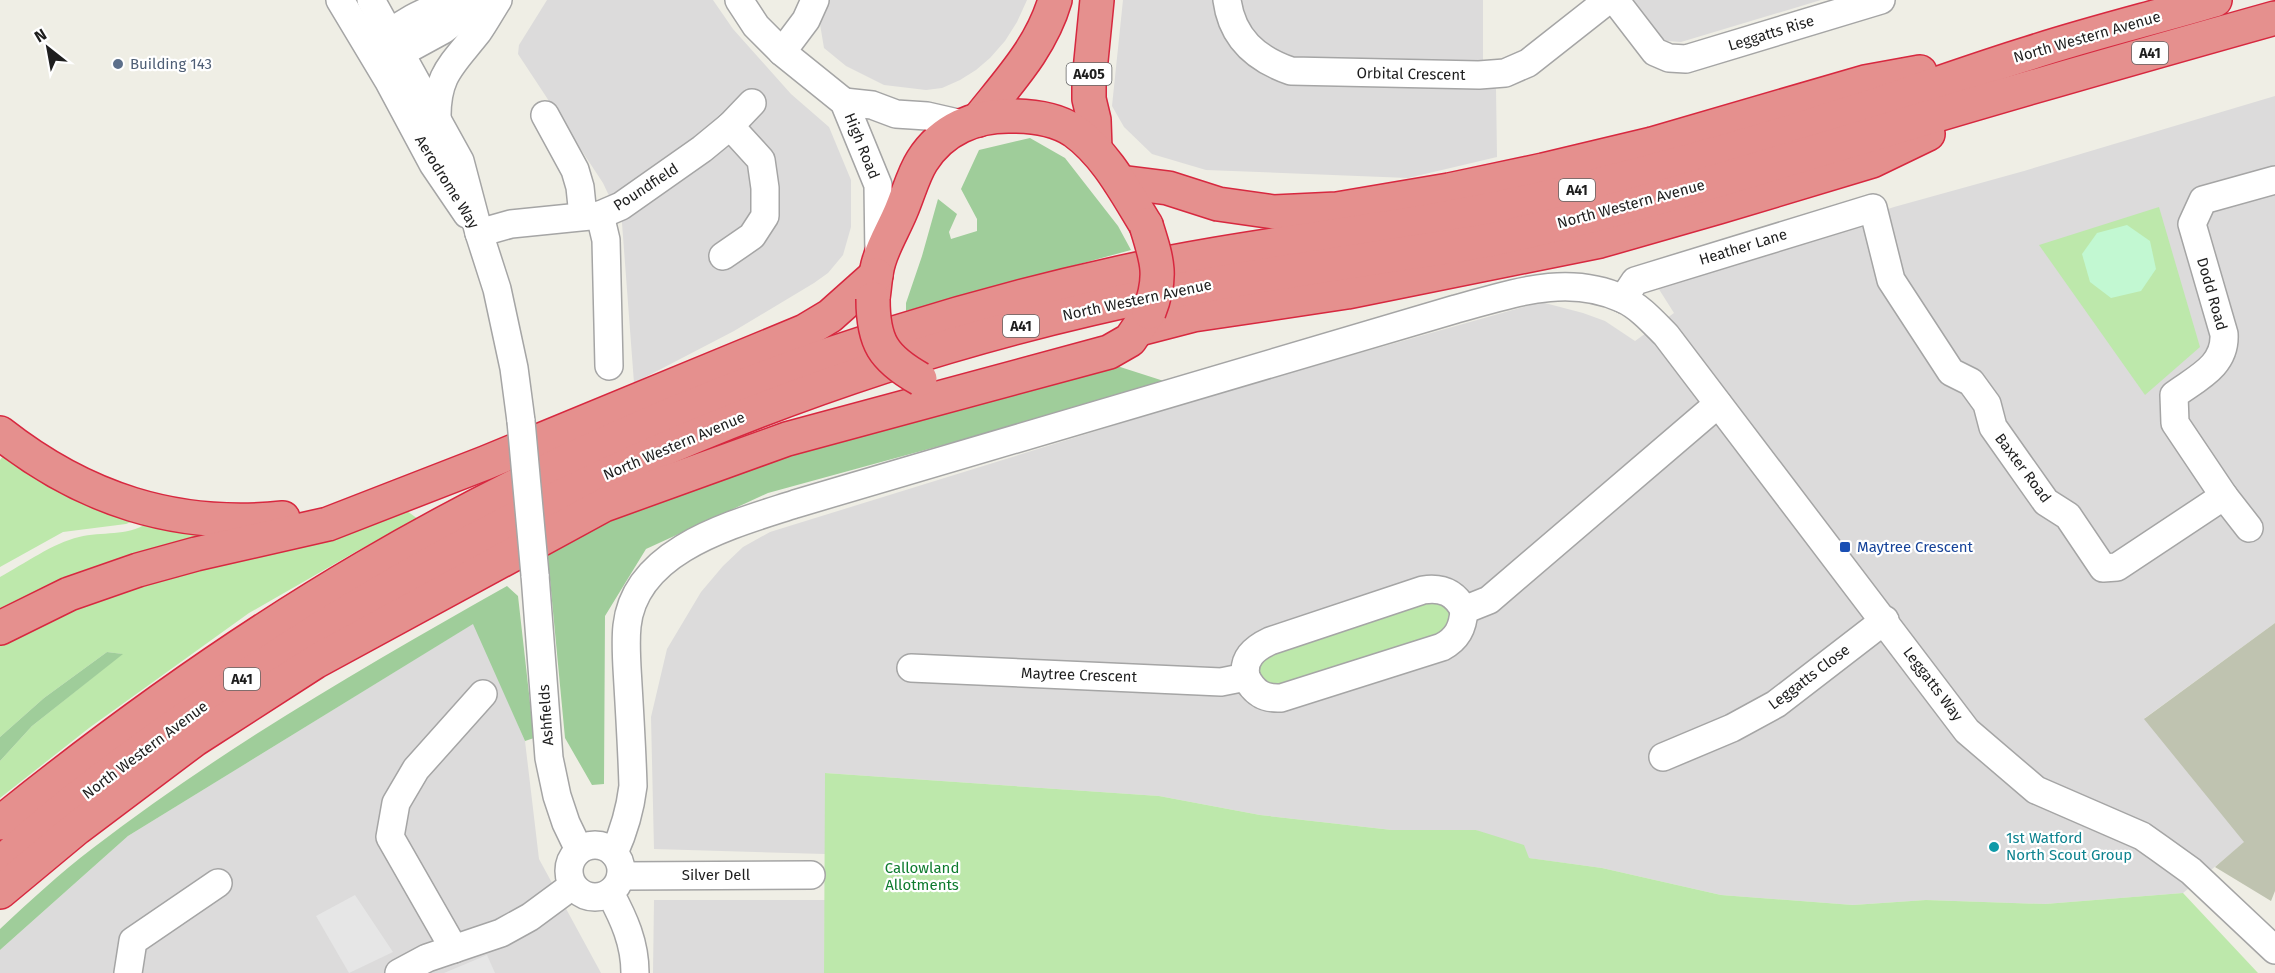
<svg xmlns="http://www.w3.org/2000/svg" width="2275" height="973" font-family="'Fira Sans',sans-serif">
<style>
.residential{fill:#dcdbdb}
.construction{fill:#bfc3b0}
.grass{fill:#bde8ab}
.forest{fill:#9fcd9a}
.park{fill:#c2f8d2}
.parking{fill:#e6e6e6}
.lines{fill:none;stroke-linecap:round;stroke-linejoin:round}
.minor-casing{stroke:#a5a5a5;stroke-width:30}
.highway-casing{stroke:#d7283f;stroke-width:36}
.minor{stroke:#fff;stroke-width:27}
.highway{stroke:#e5908e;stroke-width:33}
.minor-bridge-casing{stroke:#a5a5a5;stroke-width:30;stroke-linecap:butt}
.highway-bridge-casing{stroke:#d7283f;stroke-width:36;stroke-linecap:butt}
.minor-bridge{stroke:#fff;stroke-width:27}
.highway-bridge{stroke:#e5908e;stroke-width:33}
.service-dot{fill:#5c6f8a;stroke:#fff;stroke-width:2}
.transit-dot{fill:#1a4fb4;stroke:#fff;stroke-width:2}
.culture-dot{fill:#0f9aa8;stroke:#fff;stroke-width:2}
.labels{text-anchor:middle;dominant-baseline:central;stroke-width:4.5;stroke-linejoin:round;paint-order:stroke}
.shield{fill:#fff;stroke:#626262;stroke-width:1.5}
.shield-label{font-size:14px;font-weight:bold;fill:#1e1e1e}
.street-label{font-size:15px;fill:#1e1e1e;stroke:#fff}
.service-label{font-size:15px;fill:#4e5e75;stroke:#fff;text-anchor:start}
.transit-label{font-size:15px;fill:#164399;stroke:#fff;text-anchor:start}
.culture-label{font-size:15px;fill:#0d838f;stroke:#fff;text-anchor:start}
.park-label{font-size:15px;fill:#0e7b2e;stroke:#fff}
</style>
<rect width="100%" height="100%" fill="#efeee5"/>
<g class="residential">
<path d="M 547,0 L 713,0 L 733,29 L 791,94 L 829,127 L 851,180 L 851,227 L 843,255 L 828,273 L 814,283 L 734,331 L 634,383 L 622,223 L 603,183 L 518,54 L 519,45 Z"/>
<path d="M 800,0 L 1027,0 L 1017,22 L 1005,41 L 990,58 L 976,70 L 960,80 L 942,88 L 926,90 L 884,85 L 846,66 L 824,48 L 819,18 Z"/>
<path d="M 1123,0 L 1483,0 L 1483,62 L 1496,89 L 1497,157 L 1408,178 L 1206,170 L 1152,154 L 1124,127 L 1112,106 Z"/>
<path d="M 1632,0 L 1821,0 L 1681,42 L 1667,41 L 1659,37 Z"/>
<path d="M 2275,96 L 2275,623 L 2145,718 L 2245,842 L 2183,893 L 2045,904 L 1926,900 L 1853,905 L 1721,895 L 1602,868 L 1528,858 L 1476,830 L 1392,830 L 1260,815 L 1159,796 L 825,773 L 825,854 L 654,849 L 651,717 L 667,649 L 701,592 L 723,566 L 743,547 L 770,532 L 1235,388 L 1541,302 L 1583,313 L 1605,321 L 1635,341 L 1674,313 L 1655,283 L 1782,245 L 1894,207 L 2024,171 Z"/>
<path d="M 474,623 L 525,741 L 539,859 L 601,973 L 0,973 L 0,950 L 128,836 Z"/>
<path d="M 654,900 L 825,900 L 824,973 L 653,973 Z"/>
</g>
<path class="construction" d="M 2275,623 L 2275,891 L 2271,901 L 2215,867 L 2244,842 L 2144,719 Z"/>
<g class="grass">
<path d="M 2159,207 L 2200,347 L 2145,395 L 2039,245 Z"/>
<path d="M 9,448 L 139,519 L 126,524 L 63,532 L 0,567 L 0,460 Z"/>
<path d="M 407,511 L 418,519 L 357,551 L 249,613 L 89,728 L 0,798 L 0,761 L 32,726 L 122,654 L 107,652 L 44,698 L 0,737 L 0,636 L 71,601 Z"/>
<path d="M 147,523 L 196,524 L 209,537 L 0,614 L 0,577 C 24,564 53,543 79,537 C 102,531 127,537 147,523 Z"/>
<path d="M 1424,598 L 1441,600 L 1452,613 L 1447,632 L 1271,688 L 1258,677 L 1256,662 L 1261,655 Z"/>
<path d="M 825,773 L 1159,796 L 1260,815 L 1392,830 L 1476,830 L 1524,845 L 1529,858 L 1602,868 L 1721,895 L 1853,905 L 1926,900 L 2045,904 L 2183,893 L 2258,973 L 824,973 Z"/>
</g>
<g class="forest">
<path d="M 1030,138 L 1065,158 L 1118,226 L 1131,250 L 906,311 L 906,303 L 922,256 L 938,199 L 957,214 L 949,232 L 951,239 L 977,231 L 977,219 L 961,189 L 979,150 Z"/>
<path d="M 1114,365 L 1170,383 L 768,493 L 646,549 L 605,616 L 604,784 L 592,785 L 565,738 L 547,548 L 633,507 L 807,446 Z"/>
<path d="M 507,586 L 518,596 L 534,738 L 525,741 L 473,624 L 128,836 L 0,950 L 0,929 C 30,901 60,873 93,848 C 223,748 365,666 507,586 Z"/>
<path d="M 107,652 L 123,654 L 32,726 L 0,761 L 0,737 L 44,698 Z"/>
</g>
<path class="park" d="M 2127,225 L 2150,241 L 2156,269 L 2141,291 L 2111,298 L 2090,282 L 2082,254 L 2097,233 Z"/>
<g class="parking">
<path d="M 355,895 L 393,952 L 349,973 L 316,916 Z"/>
<path d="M 487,955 L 495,973 L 444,973 Z"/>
</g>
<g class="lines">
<defs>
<g id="minor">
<path d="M 340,0 L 388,80 L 433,164 L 467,214"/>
<path d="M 371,0 L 460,161 L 479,233 L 497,289 L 514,368 L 521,421"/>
<path d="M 739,0 L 756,26 L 782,52 L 844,102 L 878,185 L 879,257"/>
<path d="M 1227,0 C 1232,38 1256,59 1291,71 L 1479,75 L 1505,73 L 1528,63 L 1608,0"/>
<path d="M 1615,0 L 1655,52 L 1669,58 L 1686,59 L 1881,0"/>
<path d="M 377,47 C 396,23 426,11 454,0"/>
<path d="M 782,52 L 806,20 L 815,0"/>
<path d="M 383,54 L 399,54 L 443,30 L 483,0"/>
<path d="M 844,102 L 872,105 L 896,114 L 927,116 L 962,124"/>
<path d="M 545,115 L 575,170 L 580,187 L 583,216"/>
<path d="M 437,120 C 436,75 452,65 478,32 C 485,22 491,11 498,0"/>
<path d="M 600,215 L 606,240 L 609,366"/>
<path d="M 479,233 L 511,224 L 600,215 L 621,206 L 702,149 L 730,126 L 752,103"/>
<path d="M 723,256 L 752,236 L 765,216 L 765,188 L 761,160 L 730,126"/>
<path d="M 1623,299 L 1635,281 L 1873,208 L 1891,280 L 1951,372 L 1971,382 L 1987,404 L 1993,427 L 2046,502 L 2068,516 L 2103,568 L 2117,567 L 2224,496"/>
<path d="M 2249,528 L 2224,496 L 2175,423 L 2174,395 C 2197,378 2226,366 2224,334 L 2192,224 L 2203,200 L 2275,180"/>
<path d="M 535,575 L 549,758 L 557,796 L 566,823 L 579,850"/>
<path d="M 911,668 L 1221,682 L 1246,677 C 1254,693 1264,699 1281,698 L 1442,647 C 1457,639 1463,628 1464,610 L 1489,600 L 1718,404"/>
<path d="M 1246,677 C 1242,658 1255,648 1270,641 L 1423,590 C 1443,587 1455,593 1464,610"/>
<path d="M 1663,757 L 1732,728 L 1776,704 L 1885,620"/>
<circle cx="595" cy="871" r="26"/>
<path d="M 614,853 C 624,831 630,811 633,786 C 632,752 630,719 628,685 C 627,666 625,645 627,626 C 635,549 734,524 795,504 L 1456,309 C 1512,294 1567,273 1623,299 C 1640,307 1653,322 1666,335 L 1967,731 L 2036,790 L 2142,836 L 2159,848 L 2191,871 L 2275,950"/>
<path d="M 621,876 L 811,875"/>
<path d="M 610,893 C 624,919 635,943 635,973"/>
<path d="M 454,949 L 390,837 L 396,803 L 416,769 L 483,694"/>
<path d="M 128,973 L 133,941 L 218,883"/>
<path d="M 399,973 L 427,958 L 501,933 L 530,917 L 572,886"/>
</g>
<g id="highway">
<path d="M 978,120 C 1008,82 1041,48 1055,0"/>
<path d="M 1095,149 L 1094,120 L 1089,99 L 1089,81 L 1097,0"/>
<path d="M 1120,182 L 1168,188 L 1218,204 L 1274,212 L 1337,209 L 1449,190 L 1543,170 L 1652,144 L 1865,82 L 1920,72"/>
<path d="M 873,298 C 875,286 875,273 879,261 C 884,244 894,228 901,211 C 908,195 913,175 922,161 C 942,129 976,115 1012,116 C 1033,116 1056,119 1074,131 C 1106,154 1125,191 1146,225"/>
<path d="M 1139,329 L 1193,315 L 1347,292 L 1600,241 L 1719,207 L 1872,161 L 1928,134"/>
<path d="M 0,433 C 84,499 175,529 283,518"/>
<path d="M 0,628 L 69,594 L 138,570 L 196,554 L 328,524 L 485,463 L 805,331 L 830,316 L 876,275"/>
<path d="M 0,823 C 115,730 236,643 364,568 C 594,433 849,333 1110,275 C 1250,243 1395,232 1535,200 C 1637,176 1738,149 1837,117 C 1902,97 1965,73 2030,53 C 2091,33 2154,18 2215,0"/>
<path d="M 0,864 C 66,803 141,749 215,698 C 479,515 777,382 1090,309 C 1186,286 1284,272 1381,257 C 1422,250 1463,246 1503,237 C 1624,211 1741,173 1860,138 C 1998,96 2136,57 2275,18"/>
<path d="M 0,892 L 77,828 L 194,740 L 315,662 L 604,505 L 787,439 L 1109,352 L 1130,340 L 1149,312"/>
</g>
</defs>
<use href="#minor" class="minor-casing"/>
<use href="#highway" class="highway-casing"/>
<use href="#minor" class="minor"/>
<use href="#highway" class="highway"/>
<defs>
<path id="minor-bridge" d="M 521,421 L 535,575"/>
<g id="highway-bridge">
<path d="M 1146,225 C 1157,260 1163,276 1149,312"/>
<path d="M 873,299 C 873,342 883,358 920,379"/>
</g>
</defs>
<use href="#minor-bridge" class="minor-bridge-casing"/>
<use href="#highway-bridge" class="highway-bridge-casing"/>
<use href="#minor-bridge" class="minor-bridge"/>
<use href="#highway-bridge" class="highway-bridge"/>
</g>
<circle class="service-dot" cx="118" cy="64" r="6"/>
<rect class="transit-dot" x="1839" y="541" width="12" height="12" rx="3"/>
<circle class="culture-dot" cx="1994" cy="847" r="6"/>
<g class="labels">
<g class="shield">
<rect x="2132" y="42" width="36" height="22" rx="4.5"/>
<rect x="1066.5" y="63" width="45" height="22" rx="4.5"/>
<rect x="1559" y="179" width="36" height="22" rx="4.5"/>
<rect x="1003" y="315" width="36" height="22" rx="4.5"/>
<rect x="224" y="668" width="36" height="22" rx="4.5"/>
</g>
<g class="shield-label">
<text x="2150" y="53">A41</text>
<text x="1089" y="74">A405</text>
<text x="1577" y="190">A41</text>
<text x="1021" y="326">A41</text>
<text x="242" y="679">A41</text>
</g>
<g class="street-label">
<text transform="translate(1771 33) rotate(-17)">Leggatts Rise</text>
<text transform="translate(2087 37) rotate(-16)">North Western Avenue</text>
<text transform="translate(1411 74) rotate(1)">Orbital Crescent</text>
<text transform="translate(862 146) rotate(68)">High Road</text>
<text transform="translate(447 182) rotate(58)">Aerodrome Way</text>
<text transform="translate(646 187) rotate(-33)">Poundfield</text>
<text transform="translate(1631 204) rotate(-15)">North Western Avenue</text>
<text transform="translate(1743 247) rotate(-17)">Heather Lane</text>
<text transform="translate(2212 294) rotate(74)">Dodd Road</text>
<text transform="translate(1137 300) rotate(-12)">North Western Avenue</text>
<text transform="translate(674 446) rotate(-23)">North Western Avenue</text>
<text transform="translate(2023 468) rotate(53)">Baxter Road</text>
<text transform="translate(1079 675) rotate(2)">Maytree Crescent</text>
<text transform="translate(1809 677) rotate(-37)">Leggatts Close</text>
<text transform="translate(1933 684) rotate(53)">Leggatts Way</text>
<text transform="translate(546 715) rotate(-94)">Ashfields</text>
<text transform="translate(145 750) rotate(-37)">North Western Avenue</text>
<text x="716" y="875">Silver Dell</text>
</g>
<g class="service-label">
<text x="130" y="64">Building 143</text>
</g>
<g class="transit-label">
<text x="1857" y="547">Maytree Crescent</text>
</g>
<g class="culture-label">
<text x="2006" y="838">1st Watford<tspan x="2006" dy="17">North Scout Group</tspan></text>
</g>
<g class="park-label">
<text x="922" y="868">Callowland<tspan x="922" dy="17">Allotments</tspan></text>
</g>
</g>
<g transform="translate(48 48) rotate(329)" stroke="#ffffff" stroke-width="4.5" paint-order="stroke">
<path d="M0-4.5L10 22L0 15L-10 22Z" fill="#1e1e1e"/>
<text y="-9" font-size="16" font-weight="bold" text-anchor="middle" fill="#1e1e1e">N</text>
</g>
</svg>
